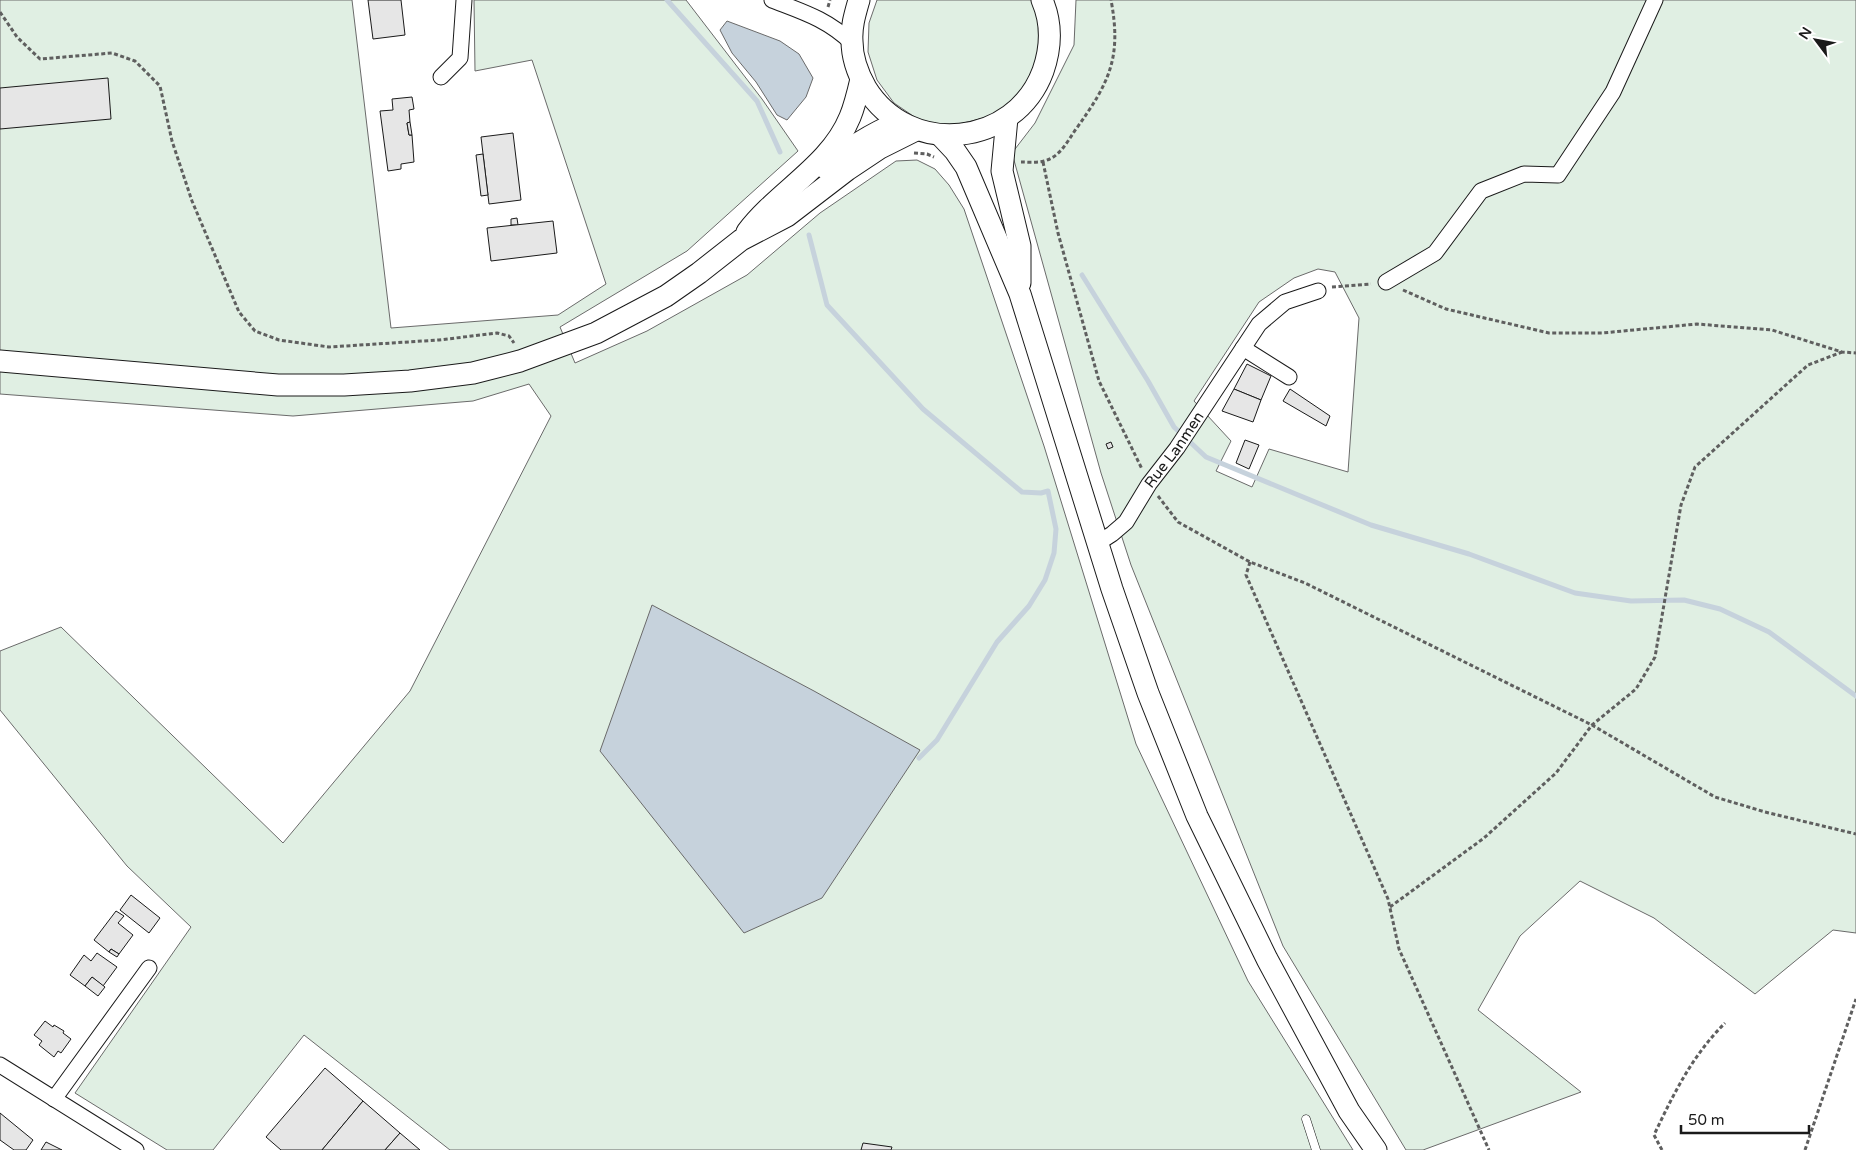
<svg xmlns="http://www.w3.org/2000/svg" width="1856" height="1150" font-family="'Varela Round',sans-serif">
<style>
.green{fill:#e0efe3;stroke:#6a6a6a;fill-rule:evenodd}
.water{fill:#c6d2dc;stroke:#6a6a6a}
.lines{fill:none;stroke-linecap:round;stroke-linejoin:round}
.stream{stroke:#c6d2dc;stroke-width:5}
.building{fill:#e6e6e6;stroke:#1a1a1a}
.lane-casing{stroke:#1a1a1a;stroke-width:9}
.street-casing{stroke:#1a1a1a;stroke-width:17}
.secondary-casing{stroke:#1a1a1a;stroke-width:23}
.path{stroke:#5f5f5f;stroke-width:3;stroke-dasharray:4 2.5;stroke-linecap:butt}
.lane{stroke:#fff;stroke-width:8}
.street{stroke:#fff;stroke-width:15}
.secondary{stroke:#fff;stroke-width:21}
.labels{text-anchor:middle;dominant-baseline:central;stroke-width:4;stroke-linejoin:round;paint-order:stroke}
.street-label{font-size:15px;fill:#1a1a1a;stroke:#fff}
</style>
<rect width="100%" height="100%" fill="#fff"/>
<g class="green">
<path d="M 0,0 L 352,0 L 391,328 L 558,315 L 606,284 L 532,60 L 475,71 L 474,0 L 686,0 L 762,99 L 798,151 L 687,251 L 560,327 L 575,363 L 647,331 L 747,275 L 820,213 L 896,161 L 917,160 L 935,169 L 949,185 L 964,209 L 1044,446 L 1136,744 L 1248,981 L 1353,1150 L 450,1150 L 304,1035 L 213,1150 L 167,1150 L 75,1093 L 191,927 L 127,866 L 0,710 L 0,651 L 61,627 L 283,843 L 410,691 L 551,416 L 529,384 L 473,401 L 293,416 L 0,394 Z"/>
<path d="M 877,0 L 1033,0 L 1039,10 L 1039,67 L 1004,113 L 947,127 L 919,120 L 894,103 L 877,80 L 868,52 L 869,23 Z"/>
<path d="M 1076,0 L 1856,0 L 1856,933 L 1833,930 L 1755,994 L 1654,918 L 1580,881 L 1520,936 L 1478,1010 L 1581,1092 L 1423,1150 L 1406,1150 L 1283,946 L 1131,565 L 1101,473 L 1012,153 L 1035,123 L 1074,45 ZM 1318,269 L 1335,272 L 1359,318 L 1348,472 L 1269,449 L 1252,487 L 1216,471 L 1231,441 L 1194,401 L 1259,302 L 1294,278 Z"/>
</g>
<g class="water">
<path d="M 727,21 L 780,41 L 799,54 L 813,78 L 806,97 L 787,120 L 777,115 L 756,82 L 732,53 L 720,30 Z"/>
<path d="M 652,605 L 814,691 L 920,750 L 822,898 L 744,933 L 600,751 Z"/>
</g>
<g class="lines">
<g class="stream">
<path d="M 667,0 L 757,101 L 780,152"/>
<path d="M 809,235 L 827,305 L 923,409 L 1022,492 L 1041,493 L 1048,491 L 1056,529 L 1054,553 L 1045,580 L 1029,606 L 997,642 L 937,740 L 919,758"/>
<path d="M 1082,275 L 1148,381 L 1174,427 L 1206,457 L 1371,525 L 1469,554 L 1575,593 L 1631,601 L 1684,600 L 1720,609 L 1769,632 L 1856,696"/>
</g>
</g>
<g class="building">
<path d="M 368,0 L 401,0 L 405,35 L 373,39 Z"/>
<path d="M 108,78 L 111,119 L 0,129 L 0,88 Z"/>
<path d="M 412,97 L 414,109 L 409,110 L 410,122 L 407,123 L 409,135 L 412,135 L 414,162 L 401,164 L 401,169 L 388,171 L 380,111 L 393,110 L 392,99 Z"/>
<path d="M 410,122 L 412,135 L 409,135 L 407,123 Z"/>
<path d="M 513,133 L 521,200 L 489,204 L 481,137 Z"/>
<path d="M 483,154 L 488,195 L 481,196 L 476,155 Z"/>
<path d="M 517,218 L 518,225 L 511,225 L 511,219 Z"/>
<path d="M 553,221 L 557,253 L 491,261 L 487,228 Z"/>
<path d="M 1247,364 L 1271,376 L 1261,400 L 1234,389 Z"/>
<path d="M 1234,389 L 1261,400 L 1253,422 L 1222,411 Z"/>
<path d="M 1290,389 L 1330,416 L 1326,426 L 1283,401 Z"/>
<path d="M 1245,440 L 1259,445 L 1249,469 L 1236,463 Z"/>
<path d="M 1111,442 L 1113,447 L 1108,449 L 1106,444 Z"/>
<path d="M 131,895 L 160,918 L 149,933 L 120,910 Z"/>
<path d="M 116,911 L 124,916 L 118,923 L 133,935 L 119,954 L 111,949 L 109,952 L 94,940 Z"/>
<path d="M 111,949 L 119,954 L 117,957 L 109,952 Z"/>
<path d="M 97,953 L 117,967 L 103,986 L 92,977 L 85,986 L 70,975 L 84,955 L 91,961 Z"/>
<path d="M 92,977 L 105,987 L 98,996 L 85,986 Z"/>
<path d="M 45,1021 L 53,1027 L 54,1025 L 64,1031 L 63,1033 L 71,1039 L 61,1053 L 58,1051 L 54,1057 L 39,1045 L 42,1041 L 34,1035 Z"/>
<path d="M 325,1068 L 363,1101 L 322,1150 L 281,1150 L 266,1137 Z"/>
<path d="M 363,1101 L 400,1133 L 385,1150 L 322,1150 Z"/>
<path d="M 0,1113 L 33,1140 L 26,1150 L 14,1150 L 0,1140 Z"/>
<path d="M 400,1133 L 420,1150 L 385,1150 Z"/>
<path d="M 46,1142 L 62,1150 L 41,1150 Z"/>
<path d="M 863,1143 L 892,1147 L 891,1150 L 861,1150 Z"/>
</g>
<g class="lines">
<defs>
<path id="lane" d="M 1306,1119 L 1316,1150"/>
<g id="street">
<path d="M 772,0 C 803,12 827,19 852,43"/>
<path d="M 441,77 L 460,58 L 464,0"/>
<path d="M 1386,282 L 1435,253 L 1481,191 L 1524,174 L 1558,175 L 1613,92 L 1655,0"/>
<path d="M 1243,348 L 1289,377"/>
<path id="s1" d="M 1098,543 L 1112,534 L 1126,522 L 1149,484 L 1177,448 L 1259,324 L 1285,302 L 1318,291"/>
<path d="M 0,1065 L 136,1150"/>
<path d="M 54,1099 L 149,968"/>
</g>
<g id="secondary">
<path d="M 859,0 C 855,14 851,27 852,41 C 852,58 858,74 866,88 C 909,158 1015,147 1043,71 C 1051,48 1052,23 1042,0"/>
<path d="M 1007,118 L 1002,171 L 1020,246 L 1020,283"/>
<path d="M 940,135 L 955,151 L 966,167 L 1020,294 L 1112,589 L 1148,693 L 1197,816 L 1267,959 L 1349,1111 L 1376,1150"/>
<path d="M 825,168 C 847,149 873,133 899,122"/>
<path d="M 747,232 C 778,191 830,166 850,117 C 855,105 858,92 861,79"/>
<path d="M 0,361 L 278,385 L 344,385 L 410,381 L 473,373 L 520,361 L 596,333 L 666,296 L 699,273 L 741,240 L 787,216 L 847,170 L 880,148 L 916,130"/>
</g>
</defs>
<use href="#lane" class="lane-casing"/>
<use href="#street" class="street-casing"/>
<use href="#secondary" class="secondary-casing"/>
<g class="path">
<path d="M 828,7 L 830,0"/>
<path d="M 0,12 L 17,37 L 40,59 L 112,53 L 135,61 L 160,86 L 172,141 L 192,201 L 239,312 L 255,331 L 279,340 L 329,347 L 439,340 L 497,333 L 509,336 L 514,343"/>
<path d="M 914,153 L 927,154 L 934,157"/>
<path d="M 1021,162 C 1028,162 1037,163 1044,161 C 1060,157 1067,142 1076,129 C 1109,83 1122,58 1111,0"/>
<path d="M 1043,162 L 1058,233 L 1099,381 L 1142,469"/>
<path d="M 1332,287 L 1371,284"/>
<path d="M 1403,290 L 1446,309 L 1549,333 L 1602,333 L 1697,324 L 1772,330 L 1842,352 L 1856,353"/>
<path d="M 1158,496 L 1178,522 L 1250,562 L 1305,583 L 1592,725 L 1715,797 L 1765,812 L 1856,834"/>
<path d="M 1250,562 L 1246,575 L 1388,899 L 1399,949 L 1489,1150"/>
<path d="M 1390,907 L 1484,838 L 1556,773 L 1592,725 L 1636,689 L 1655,657 L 1681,505 L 1695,467 L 1808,365 L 1842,352"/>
<path d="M 1662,1150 L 1654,1135 C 1674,1093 1692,1056 1725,1023"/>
<path d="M 1805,1150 L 1856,999"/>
</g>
<use href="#lane" class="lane"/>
<use href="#street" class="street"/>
<use href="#secondary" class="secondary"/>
</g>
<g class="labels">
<g class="street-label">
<text stroke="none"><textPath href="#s1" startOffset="122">Rue Lanmen</textPath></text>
</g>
</g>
<g transform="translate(1816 40) rotate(302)" stroke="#ffffff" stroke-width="4" paint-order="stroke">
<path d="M0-4L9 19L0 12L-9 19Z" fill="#1a1a1a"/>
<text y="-8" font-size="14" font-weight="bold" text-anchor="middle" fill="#1a1a1a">N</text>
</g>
<path d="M1681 1125v8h128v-8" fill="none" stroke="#1a1a1a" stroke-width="2.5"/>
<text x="1688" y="1125" font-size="15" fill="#1a1a1a" stroke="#ffffff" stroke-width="4" paint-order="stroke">50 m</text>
</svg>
